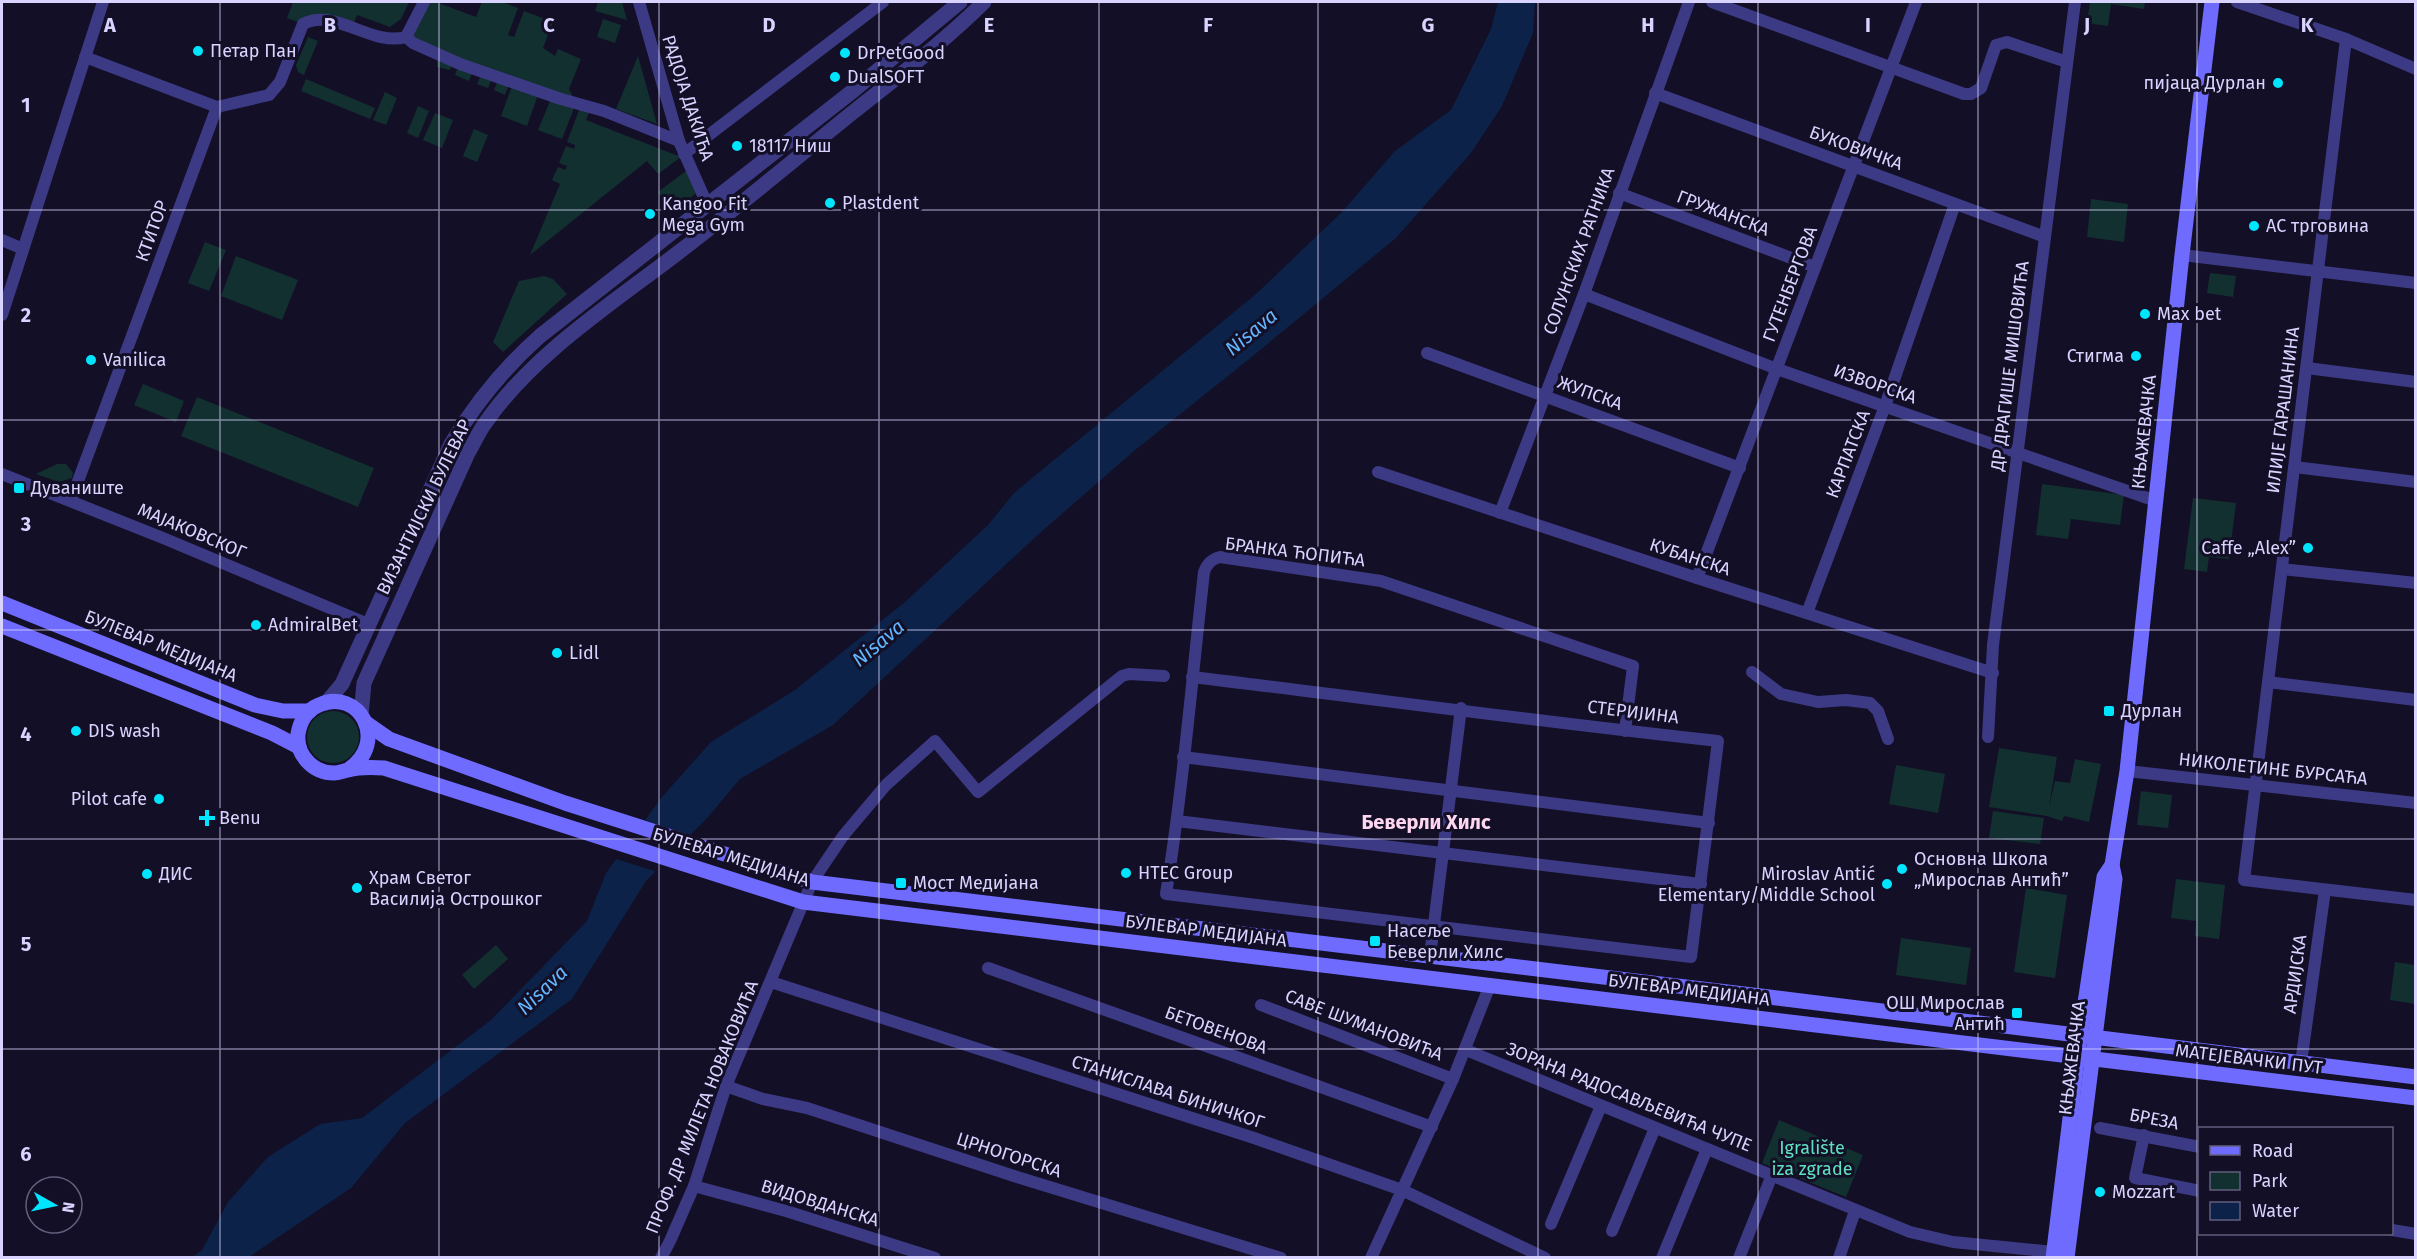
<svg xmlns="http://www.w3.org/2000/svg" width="2417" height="1259" font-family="'Fira Sans',sans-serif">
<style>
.green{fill:#12302f}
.water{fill:#0c2248}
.pier{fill:#130f26}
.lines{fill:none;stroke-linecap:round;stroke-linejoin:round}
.minor{stroke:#3d3a85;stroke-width:12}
.tertiary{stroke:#3d3a85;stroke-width:15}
.secondary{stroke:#6f6bff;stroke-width:15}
.grid{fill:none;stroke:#d9d4ff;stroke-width:1.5;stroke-opacity:0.55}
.poi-dot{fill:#00e5ff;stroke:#130f26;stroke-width:2}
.labels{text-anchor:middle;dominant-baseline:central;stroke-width:6;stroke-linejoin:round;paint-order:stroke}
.poi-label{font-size:18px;fill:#d9d4ff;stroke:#130f26;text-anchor:start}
.street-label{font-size:18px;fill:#d9d4ff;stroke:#130f26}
.park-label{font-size:18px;fill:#5fe0c0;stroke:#130f26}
.water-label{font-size:20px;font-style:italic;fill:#62b6ff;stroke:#130f26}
.neighbourhood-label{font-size:20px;font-weight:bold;fill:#ffd6f0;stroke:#130f26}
.grid-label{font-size:20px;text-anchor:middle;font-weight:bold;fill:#d9d4ff;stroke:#130f26;stroke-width:6;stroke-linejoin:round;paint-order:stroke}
</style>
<rect width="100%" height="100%" fill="#130f26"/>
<g class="green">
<path d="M 293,2 L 409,2 L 401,19 L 390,27 L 357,15 L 352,28 L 303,24 L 287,18 Z"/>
<path d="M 424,2 L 436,2 L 476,17 L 482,2 L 502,2 L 518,8 L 508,35 L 514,37 L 524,11 L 553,22 L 543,48 L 555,56 L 558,49 L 581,59 L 569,89 L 576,103 L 562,139 L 538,130 L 552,96 L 539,92 L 527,126 L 501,116 L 513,83 L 510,82 L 505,95 L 494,90 L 499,78 L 493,76 L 488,88 L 477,84 L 482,72 L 474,69 L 469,81 L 455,75 L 459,64 L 452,65 L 450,70 L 437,67 L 437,59 L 406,37 Z"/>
<path d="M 598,2 L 622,2 L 627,20 L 595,11 Z"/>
<path d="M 2090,2 L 2145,2 L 2144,9 L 2111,4 L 2108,26 L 2087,23 Z"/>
<path d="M 603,19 L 621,25 L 615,43 L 597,37 Z"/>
<path d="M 308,37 L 318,41 L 304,75 L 298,72 L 296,65 Z"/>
<path d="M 638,56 L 657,124 L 616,109 Z"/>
<path d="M 306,79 L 375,108 L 370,119 L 301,91 Z"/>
<path d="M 385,92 L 397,98 L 386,125 L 373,120 Z"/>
<path d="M 581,105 L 591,107 L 586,120 L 681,157 L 658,174 L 647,161 L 530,255 L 560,184 L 552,180 L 558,167 L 565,170 L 567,166 L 559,163 L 566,146 L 574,149 L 575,145 L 567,142 Z"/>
<path d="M 418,106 L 429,111 L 418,138 L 407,133 Z"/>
<path d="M 435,113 L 453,120 L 442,148 L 423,140 Z"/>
<path d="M 474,129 L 488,135 L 477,162 L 463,156 Z"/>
<path d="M 690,168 L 701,189 L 673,212 L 658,192 Z"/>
<path d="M 2091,199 L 2128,204 L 2124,242 L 2087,237 Z"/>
<path d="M 205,242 L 226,250 L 209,291 L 188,283 Z"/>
<path d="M 236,256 L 298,280 L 282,320 L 221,296 Z"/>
<path d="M 2210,273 L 2236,276 L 2233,297 L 2207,293 Z"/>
<path d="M 544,276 L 553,279 L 567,294 L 503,352 L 493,342 L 519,281 Z"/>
<path d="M 143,384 L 184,401 L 176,422 L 134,405 Z"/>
<path d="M 197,397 L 374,468 L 358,507 L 181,436 Z"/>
<path d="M 57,464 L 66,464 L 73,473 L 72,478 L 59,482 L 36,474 Z"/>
<path d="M 2042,484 L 2124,495 L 2120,525 L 2071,519 L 2068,539 L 2036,535 Z"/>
<path d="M 2193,498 L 2236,503 L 2229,559 L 2209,557 L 2207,572 L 2184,569 Z"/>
<circle cx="333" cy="737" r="26"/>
<path d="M 1999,748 L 2057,757 L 2049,807 L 2055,781 L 2070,783 L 2075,759 L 2101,764 L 2089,822 L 2064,816 L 2062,821 L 2047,816 L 1989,807 Z"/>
<path d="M 1896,765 L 1945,774 L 1938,813 L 1889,804 Z"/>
<path d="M 2141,791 L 2172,795 L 2168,828 L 2137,825 Z"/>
<path d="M 1993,811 L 2044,818 L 2040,844 L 1989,838 Z"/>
<path d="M 2176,879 L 2225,885 L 2219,939 L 2195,936 L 2196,921 L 2171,918 Z"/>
<path d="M 2026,888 L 2067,895 L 2055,978 L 2014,972 Z"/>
<path d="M 1901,938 L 1971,948 L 1966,985 L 1896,975 Z"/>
<path d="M 496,945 L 508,959 L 474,989 L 462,975 Z"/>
<path d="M 2395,962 L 2415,965 L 2415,1004 L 2390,1000 Z"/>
<path d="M 1779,1120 L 1863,1155 L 1846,1197 L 1762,1163 Z"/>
</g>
<path class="water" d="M 1498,2 L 1535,2 L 1533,33 L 1502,106 L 1471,153 L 1396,238 L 1248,360 L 1134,451 L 1041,532 L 833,725 L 740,779 L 708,817 L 646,881 L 572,999 L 405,1123 L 351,1188 L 249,1257 L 191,1258 L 202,1250 L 228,1202 L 268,1157 L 320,1124 L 362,1118 L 491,1020 L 587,921 L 606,873 L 662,797 L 711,742 L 795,690 L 905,602 L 988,525 L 1014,493 L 1256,294 L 1342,212 L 1395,151 L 1451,110 L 1491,29 Z"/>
<path class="pier" d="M 642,819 L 694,836 L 658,872 L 613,858 Z"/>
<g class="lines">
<g class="minor">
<path d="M 639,2 L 679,141 L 707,204"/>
<path d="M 1712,2 L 1964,94 L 1971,94 L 1981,88 L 1996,45 L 2007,42 L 2067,62"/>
<path d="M 2237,2 L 2346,39 L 2416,69"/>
<path d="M 406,37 L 424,2"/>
<path d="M 2346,39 L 2244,880 L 2416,900"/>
<path d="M 85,57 L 217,107"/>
<path d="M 1655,93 L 2045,237"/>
<path d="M 217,107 L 269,95 L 280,82 L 303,24 C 335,7 371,47 406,37 L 413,43 L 460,64 L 561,99 L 604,111 L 679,141"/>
<path d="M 684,154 L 883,2"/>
<path d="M 1619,193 L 1815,267"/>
<path d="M 2,240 L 23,249"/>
<path d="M 2182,255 L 2416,283"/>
<path d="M 1584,294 L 1777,369 L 2156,501"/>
<path d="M 2,315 L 103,2"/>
<path d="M 1427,353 L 1740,468"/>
<path d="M 2307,368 L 2416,382"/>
<path d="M 2295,467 L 2416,482"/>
<path d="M 1378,472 L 1697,578 L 1993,673"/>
<path d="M 2,474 L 163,538 L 368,624"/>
<path d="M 71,500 L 217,107"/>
<path d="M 1500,513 L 1584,294 L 1689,2"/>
<path d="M 2282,569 L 2416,583"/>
<path d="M 1697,578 L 1916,2"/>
<path d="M 1807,613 L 1885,406 L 1955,204"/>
<path d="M 1752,672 L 1781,694 L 1818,702 L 1846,700 L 1870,703 L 1878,711 L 1888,739"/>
<path d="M 1192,677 C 1367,698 1542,722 1718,741 L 1691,957 L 1166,894 C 1183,787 1192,679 1204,572 C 1207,564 1211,559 1220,557 L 1381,581 L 1633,666 L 1625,731"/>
<path d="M 2268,682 L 2416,700"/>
<path d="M 1988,737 L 1993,645 L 2075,2"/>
<path d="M 1183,757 L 1709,823"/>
<path d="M 2127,771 L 2416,803"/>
<path d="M 1177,821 L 1701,884"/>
<path d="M 1430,956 L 1461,708"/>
<path d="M 988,968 L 1432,1127"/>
<path d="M 771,982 L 1254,1138 L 1402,1190 L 1545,1258"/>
<path d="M 1261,1005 L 1453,1079"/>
<path d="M 1466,1050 L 1910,1232 L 1953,1242 L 2054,1252"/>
<path d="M 2301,1063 L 2325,890"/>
<path d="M 726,1086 L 763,1099 L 807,1108 L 1017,1177 L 1281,1258"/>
<path d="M 2100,1128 L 2200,1147"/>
<path d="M 2144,1135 L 2135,1178 L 2200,1191"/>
<path d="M 694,1186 L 786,1211 L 935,1258"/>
<path d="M 1551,1224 L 1601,1106"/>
<path d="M 2392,1230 L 2416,1234"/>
<path d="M 1612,1231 L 1655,1128"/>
<path d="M 661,1258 L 670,1241 L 694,1186 L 726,1086 L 812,882 L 843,836 L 886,785 L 935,741 L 978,792 L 1122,676 L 1129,674 L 1164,676"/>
<path d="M 1371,1258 L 1453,1079 L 1490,985"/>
<path d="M 1662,1258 L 1707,1149"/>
<path d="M 1739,1258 L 1772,1175"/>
<path d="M 1839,1258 L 1855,1211"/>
</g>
<g class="tertiary">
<path d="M 326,703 L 342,684 L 451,444 C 476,402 504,368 540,336 L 854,90 L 960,2"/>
<path d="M 361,715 L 364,683 L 468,453 C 474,443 479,431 486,422 C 533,354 614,302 679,252 C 738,207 795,159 852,113 C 897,77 944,42 984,2"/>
</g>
<g class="secondary">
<path d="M 2,603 L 255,705 L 283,711 L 310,711"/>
<path d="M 2,626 L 272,733 L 299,747"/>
<path d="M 366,723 L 389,739 L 565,803 L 812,882 L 1769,997 L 2416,1077"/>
<path d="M 348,770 C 390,742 359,687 319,705 C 307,710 300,721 298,734 C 296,755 313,773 334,773 C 339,773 343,771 348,770 C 359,767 372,767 384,768 L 803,902 L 2416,1098"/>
<path d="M 2053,1258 L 2080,1036 L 2104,877 L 2112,865 L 2127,771 L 2182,255 L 2212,2"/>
<path d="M 2067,1258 L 2115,879 L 2112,865"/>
</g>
</g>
<path class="grid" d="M 220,2 L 220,1258M 439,2 L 439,1258M 659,2 L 659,1258M 879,2 L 879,1258M 1099,2 L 1099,1258M 1318,2 L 1318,1258M 1538,2 L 1538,1258M 1758,2 L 1758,1258M 1978,2 L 1978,1258M 2197,2 L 2197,1258M 2,210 L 2416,210M 2,420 L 2416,420M 2,630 L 2416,630M 2,839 L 2416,839M 2,1049 L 2416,1049"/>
<g class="poi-dot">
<circle cx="198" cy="51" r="6"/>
<circle cx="845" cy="53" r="6"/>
<circle cx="835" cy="77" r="6"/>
<circle cx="2278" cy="83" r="6"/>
<circle cx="737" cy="146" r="6"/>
<circle cx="830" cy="203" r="6"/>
<circle cx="650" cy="214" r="6"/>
<circle cx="2254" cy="226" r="6"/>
<circle cx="2145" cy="314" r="6"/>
<circle cx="2136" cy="356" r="6"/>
<circle cx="91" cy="360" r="6"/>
<rect x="13" y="482" width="12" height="12" rx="3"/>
<circle cx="2308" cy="548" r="6"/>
<circle cx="256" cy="625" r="6"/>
<circle cx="557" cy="653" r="6"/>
<rect x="2103" y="705" width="12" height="12" rx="3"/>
<circle cx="76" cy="731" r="6"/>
<circle cx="159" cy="799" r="6"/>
<path d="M204 809h6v6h6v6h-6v6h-6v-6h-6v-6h6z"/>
<circle cx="1902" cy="869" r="6"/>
<circle cx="1126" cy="873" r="6"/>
<circle cx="147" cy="874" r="6"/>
<rect x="895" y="877" width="12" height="12" rx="3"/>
<circle cx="1887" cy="884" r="6"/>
<circle cx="357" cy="888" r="6"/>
<rect x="1369" y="935" width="12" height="12" rx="3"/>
<rect x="2011" y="1007" width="12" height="12" rx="3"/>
<circle cx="2100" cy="1192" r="6"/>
</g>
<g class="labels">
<g class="poi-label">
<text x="210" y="51">Петар Пан</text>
<text x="857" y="53">DrPetGood</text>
<text x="847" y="77">DualSOFT</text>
<text x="2266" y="83" text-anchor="end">пијаца Дурлан</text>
<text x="749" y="146">18117 Ниш</text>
<text x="842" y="203">Plastdent</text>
<text x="662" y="204">Kangoo Fit<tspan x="662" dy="21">Mega Gym</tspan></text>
<text x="2266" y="226">АС трговина</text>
<text x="2157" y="314">Max bet</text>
<text x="2124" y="356" text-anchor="end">Стигма</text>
<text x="103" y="360">Vanilica</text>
<text x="31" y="488">Дуваниште</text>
<text x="2296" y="548" text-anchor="end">Caffe „Alex”</text>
<text x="268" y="625">AdmiralBet</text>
<text x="569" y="653">Lidl</text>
<text x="2121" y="711">Дурлан</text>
<text x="88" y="731">DIS wash</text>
<text x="147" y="799" text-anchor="end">Pilot cafe</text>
<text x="219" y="818">Benu</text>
<text x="1914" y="859">Основна Школа<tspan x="1914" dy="21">„Мирослав Антић”</tspan></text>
<text x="1138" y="873">HTEC Group</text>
<text x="159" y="874">ДИС</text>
<text x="1875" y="874" text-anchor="end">Miroslav Antić<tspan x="1875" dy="21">Elementary/Middle School</tspan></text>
<text x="369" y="878">Храм Светог<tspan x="369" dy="21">Василија Острошког</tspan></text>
<text x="913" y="883">Мост Медијана</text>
<text x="1387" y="931">Насеље<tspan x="1387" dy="21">Беверли Хилс</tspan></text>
<text x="2005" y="1003" text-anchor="end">ОШ Мирослав<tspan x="2005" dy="21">Антић</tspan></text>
<text x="2112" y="1192">Mozzart</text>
</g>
<g class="street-label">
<text transform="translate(688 98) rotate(72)">РАДОЈА ДАКИЋА</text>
<text transform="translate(1856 148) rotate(20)">БУКОВИЧКА</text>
<text transform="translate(1723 213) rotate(21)">ГРУЖАНСКА</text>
<text transform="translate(152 231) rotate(-70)">КТИТОР</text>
<text transform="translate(1579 251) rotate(-70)">СОЛУНСКИХ РАТНИКА</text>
<text transform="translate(1790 284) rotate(-69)">ГУТЕНБЕРГОВА</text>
<text transform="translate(2010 366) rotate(-83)">ДР ДРАГИШЕ МИШОВИЋА</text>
<text transform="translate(1875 384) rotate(19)">ИЗВОРСКА</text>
<text transform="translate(1590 393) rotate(20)">ЖУПСКА</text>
<text transform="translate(2283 410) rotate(-83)">ИЛИЈЕ ГАРАШАНИНА</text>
<text transform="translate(2144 432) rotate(-84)">КЊАЖЕВАЧКА</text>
<text transform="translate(1848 454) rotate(-69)">КАРПАТСКА</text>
<text transform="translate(424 507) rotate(-64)">ВИЗАНТИЈСКИ БУЛЕВАР</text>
<text transform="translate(192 531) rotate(23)">МАЈАКОВСКОГ</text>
<text transform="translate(1295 552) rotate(7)">БРАНКА ЋОПИЋА</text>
<text transform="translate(1690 557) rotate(18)">КУБАНСКА</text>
<text transform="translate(161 646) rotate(22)">БУЛЕВАР МЕДИЈАНА</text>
<text transform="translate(1633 712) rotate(7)">СТЕРИЈИНА</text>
<text transform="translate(2273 769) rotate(6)">НИКОЛЕТИНЕ БУРСАЋА</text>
<text transform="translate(731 857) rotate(17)">БУЛЕВАР МЕДИЈАНА</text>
<text transform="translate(1206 931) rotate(7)">БУЛЕВАР МЕДИЈАНА</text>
<text transform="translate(2295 974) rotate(-82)">АРДИЈСКА</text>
<text transform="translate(1689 990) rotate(7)">БУЛЕВАР МЕДИЈАНА</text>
<text transform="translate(1364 1025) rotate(21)">САВЕ ШУМАНОВИЋА</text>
<text transform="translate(1216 1030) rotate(20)">БЕТОВЕНОВА</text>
<text transform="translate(2072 1058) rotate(-83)">КЊАЖЕВАЧКА</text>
<text transform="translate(2249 1059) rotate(7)">МАТЕЈЕВАЧКИ ПУТ</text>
<text transform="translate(1168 1092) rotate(18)">СТАНИСЛАВА БИНИЧКОГ</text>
<text transform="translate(1629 1097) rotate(22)">ЗОРАНА РАДОСАВЉЕВИЋА ЧУПЕ</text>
<text transform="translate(702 1107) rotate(-68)">ПРОФ. ДР МИЛЕТА НОВАКОВИЋА</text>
<text transform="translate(2154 1119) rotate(11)">БРЕЗА</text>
<text transform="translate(1009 1155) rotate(18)">ЦРНОГОРСКА</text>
<text transform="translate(820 1203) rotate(17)">ВИДОВДАНСКА</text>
</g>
<g class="park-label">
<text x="1812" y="1148">Igralište<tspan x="1812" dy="21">iza zgrade</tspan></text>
</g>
<g class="water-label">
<text transform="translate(1251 332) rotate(-40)">Nisava</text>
<text transform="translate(878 643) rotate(-40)">Nisava</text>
<text transform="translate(542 990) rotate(-44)">Nisava</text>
</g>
<g class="neighbourhood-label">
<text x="1426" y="822">Беверли Хилс</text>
</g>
</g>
<g class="grid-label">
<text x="110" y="32">A</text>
<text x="330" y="32">B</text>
<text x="549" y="32">C</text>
<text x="769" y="32">D</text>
<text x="989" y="32">E</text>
<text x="1208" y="32">F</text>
<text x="1428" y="32">G</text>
<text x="1648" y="32">H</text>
<text x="1868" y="32">I</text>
<text x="2087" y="32">J</text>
<text x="2307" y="32">K</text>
<text x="26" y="112">1</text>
<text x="26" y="322">2</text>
<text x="26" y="531">3</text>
<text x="26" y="741">4</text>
<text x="26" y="951">5</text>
<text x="26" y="1161">6</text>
</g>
<rect width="2417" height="1259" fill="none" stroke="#d9d4ff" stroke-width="6"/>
<rect x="2198" y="1127" width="195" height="108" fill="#130f26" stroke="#625e7d" stroke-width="1.5"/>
<rect x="2210" y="1146" width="30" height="9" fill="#6f6bff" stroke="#625e7d" stroke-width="1.5"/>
<text x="2252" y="1157" font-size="18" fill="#d9d4ff">Road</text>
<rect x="2210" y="1172" width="30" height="18" fill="#12302f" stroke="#625e7d" stroke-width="1.5"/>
<text x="2252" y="1187" font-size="18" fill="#d9d4ff">Park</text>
<rect x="2210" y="1202" width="30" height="18" fill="#0c2248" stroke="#625e7d" stroke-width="1.5"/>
<text x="2252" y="1217" font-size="18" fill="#d9d4ff">Water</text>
<g transform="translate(54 1205) rotate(99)"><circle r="28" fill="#130f26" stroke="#625e7d" stroke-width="1.5"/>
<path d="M0-4.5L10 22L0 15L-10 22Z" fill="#00e5ff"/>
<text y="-9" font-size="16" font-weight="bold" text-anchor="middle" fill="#d9d4ff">N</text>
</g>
</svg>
